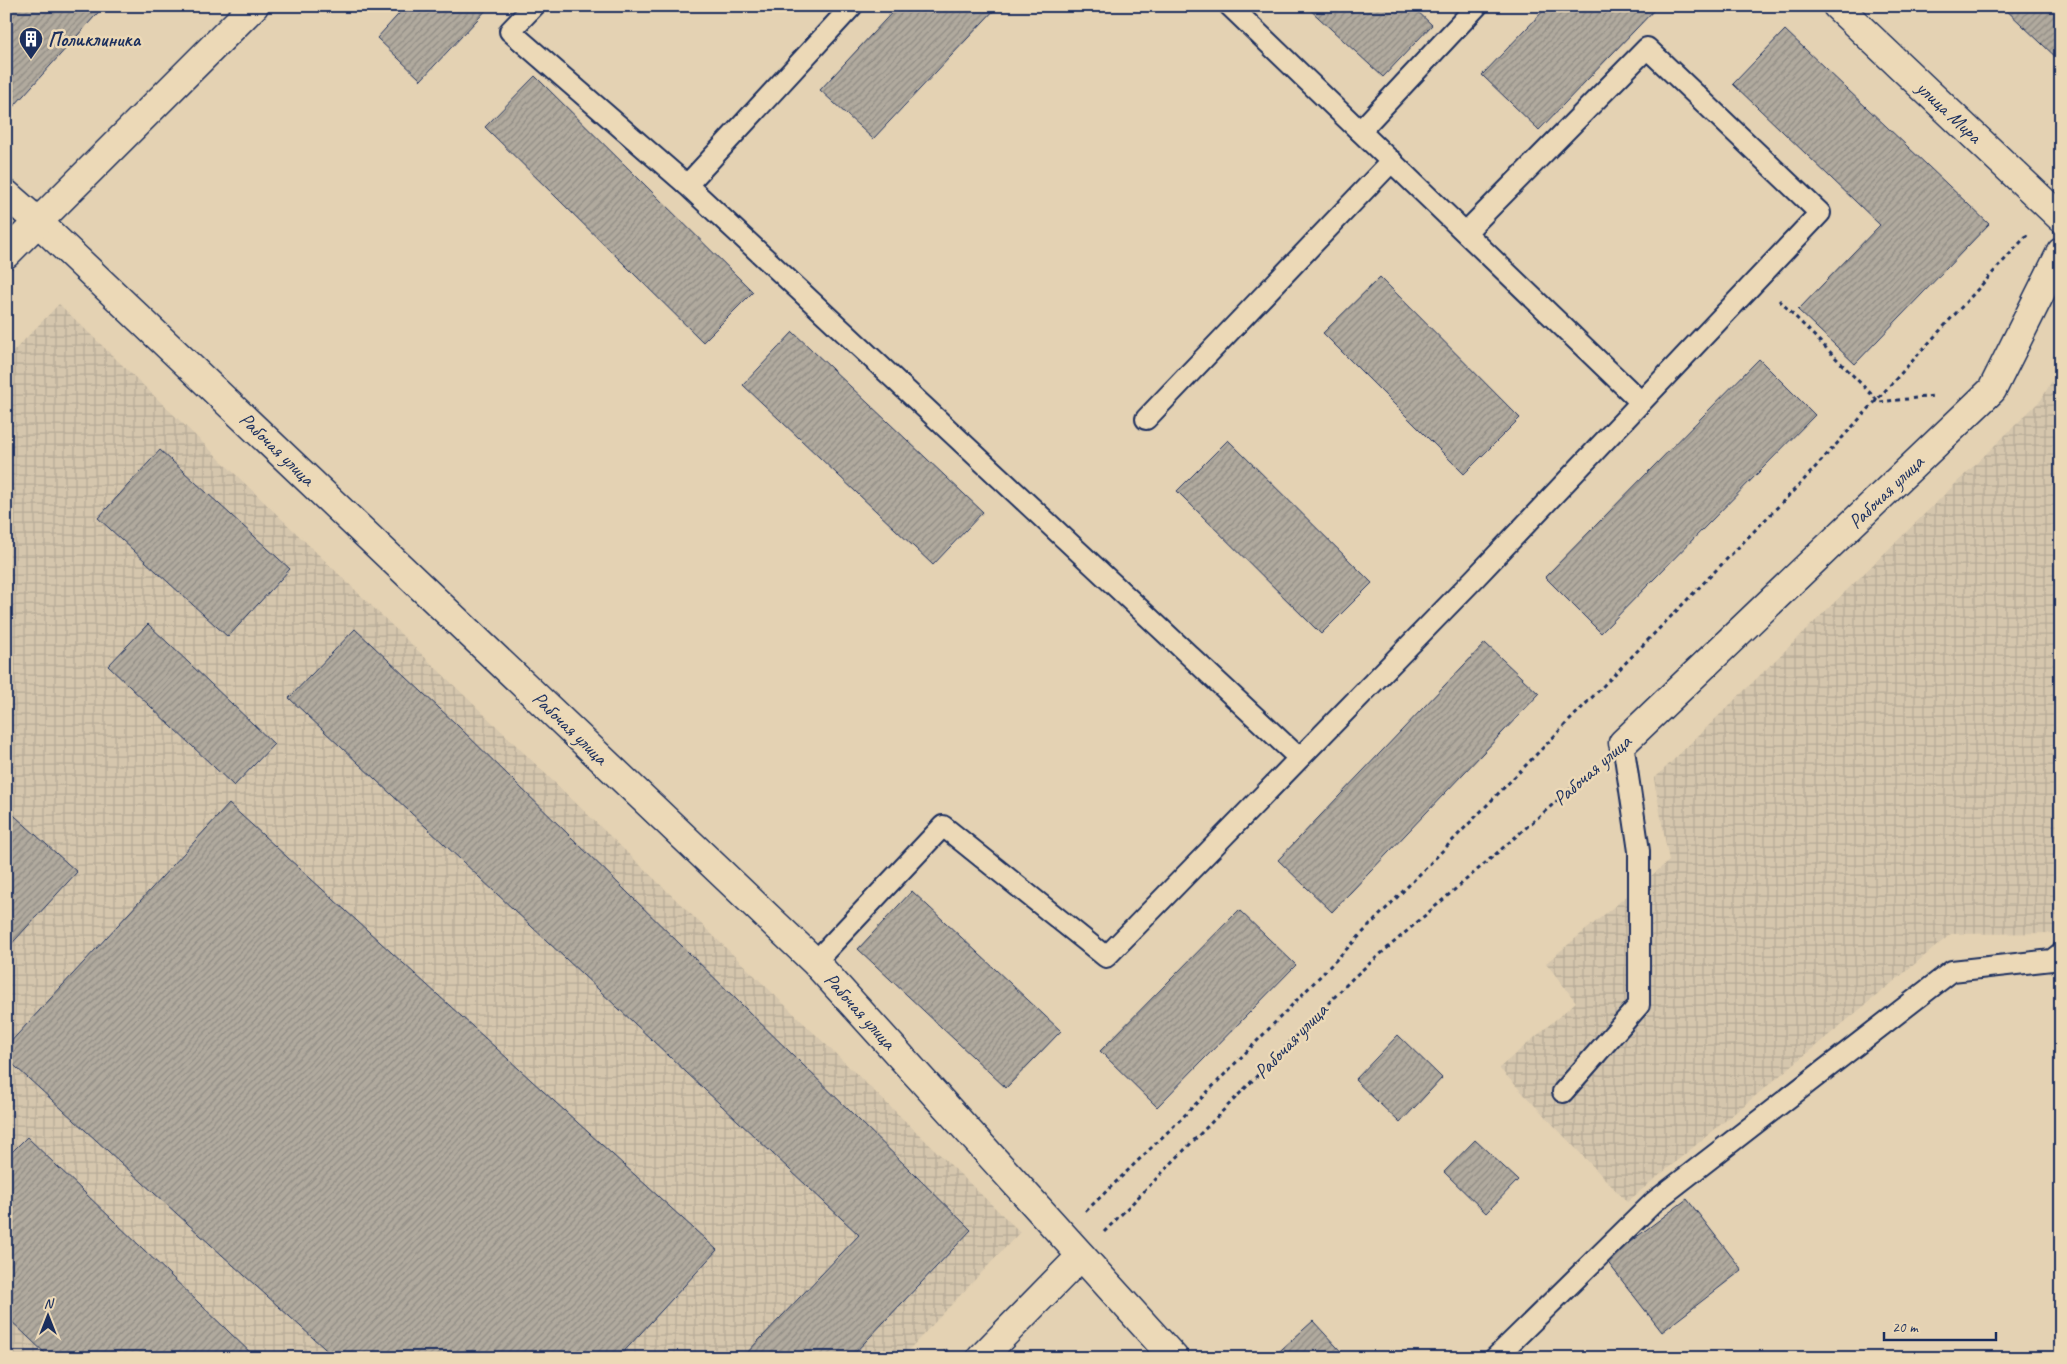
<svg xmlns="http://www.w3.org/2000/svg" width="2067" height="1364" font-family="Caveat,sans-serif">
<style>
.industrial{fill:url(#industrial-grid)}
.building{fill:url(#building-hatch);stroke:#1b2f5e}
.lines{fill:none;stroke-linecap:round;stroke-linejoin:round}
.service-casing{stroke:#1b2f5e;stroke-width:24}
.minor-casing{stroke:#1b2f5e;stroke-width:31}
.path{stroke:#1b2f5e;stroke-width:3;stroke-dasharray:4 4;stroke-linecap:butt}
.service{stroke:#ecd9b7;stroke-width:20}
.minor{stroke:#ecd9b7;stroke-width:28}
.labels{text-anchor:middle;dominant-baseline:central;stroke-width:5;stroke-linejoin:round;paint-order:stroke}
.poi-label{font-size:20px;font-weight:bold;fill:#1b2f5e;stroke:#ecd9b7;text-anchor:start}
.street-label{font-size:20px;fill:#1b2f5e;stroke:#ecd9b7}
</style>
<defs>
<pattern id="industrial-grid" width="8" height="8" patternUnits="userSpaceOnUse" patternTransform="scale(1.25)"><rect width="8" height="8" fill="#d5c6ad"/><path d="M0 4h8M4 0v8" fill="none" stroke="#b6aa97"/></pattern>
<pattern id="building-hatch" width="6" height="6" patternUnits="userSpaceOnUse" patternTransform="scale(1.25)"><rect width="6" height="6" fill="#b1aa9e"/><path d="M-1 1l2-2M0 6l6-6M5 7l2-2" fill="none" stroke="#8f8b84"/></pattern>
</defs>
<rect width="100%" height="100%" fill="#e4d2b3"/>
<filter id="ink" filterUnits="userSpaceOnUse"><feTurbulence type="fractalNoise" baseFrequency=".02" numOctaves="2"/><feDisplacementMap in="SourceGraphic" scale="10" xChannelSelector="R" yChannelSelector="G"/><feConvolveMatrix kernelMatrix="1 2 1 2 8 2 1 2 1" color-interpolation-filters="sRGB"/></filter>
<g filter="url(#ink)">
<g class="industrial">
<path d="M 59,304 L 1020,1232 L 901,1358 L 6,1358 L 6,359 Z"/>
<path d="M 2061,365 L 2061,931 L 2058,933 L 1951,934 L 1627,1202 L 1499,1068 L 1576,1002 L 1546,963 L 1669,861 L 1654,779 L 2041,400 Z"/>
</g>
<g class="building">
<path d="M 6,6 L 104,6 L 6,115 Z"/>
<path d="M 406,6 L 490,6 L 421,80 L 377,38 Z"/>
<path d="M 898,6 L 998,6 L 873,139 L 820,90 Z"/>
<path d="M 1306,6 L 1412,6 L 1432,25 L 1383,77 Z"/>
<path d="M 1548,6 L 1658,6 L 1539,130 L 1482,75 Z"/>
<path d="M 2002,6 L 2061,6 L 2061,62 Z"/>
<path d="M 1785,30 L 1989,224 L 1855,364 L 1798,310 L 1880,225 L 1733,84 Z"/>
<path d="M 535,76 L 753,292 L 703,342 L 485,127 Z"/>
<path d="M 1380,277 L 1520,418 L 1464,474 L 1323,333 Z"/>
<path d="M 793,332 L 983,512 L 933,565 L 743,385 Z"/>
<path d="M 1759,359 L 1815,415 L 1601,633 L 1545,577 Z"/>
<path d="M 1228,440 L 1372,583 L 1321,634 L 1177,491 Z"/>
<path d="M 160,450 L 290,569 L 228,637 L 98,518 Z"/>
<path d="M 148,624 L 274,744 L 234,786 L 108,666 Z"/>
<path d="M 355,629 L 456,724 L 971,1230 L 850,1358 L 742,1358 L 859,1235 L 289,698 Z"/>
<path d="M 1485,643 L 1539,694 L 1332,912 L 1278,860 Z"/>
<path d="M 229,804 L 717,1250 L 618,1358 L 335,1358 L 6,1058 L 6,1047 Z"/>
<path d="M 6,808 L 77,872 L 6,950 Z"/>
<path d="M 912,891 L 1061,1031 L 1006,1088 L 858,949 Z"/>
<path d="M 1239,910 L 1296,965 L 1157,1107 L 1100,1051 Z"/>
<path d="M 1398,1035 L 1442,1078 L 1400,1123 L 1355,1080 Z"/>
<path d="M 27,1137 L 256,1358 L 50,1358 L 6,1316 L 6,1158 Z"/>
<path d="M 1475,1140 L 1518,1180 L 1486,1213 L 1444,1172 Z"/>
<path d="M 1687,1199 L 1742,1270 L 1662,1332 L 1606,1260 Z"/>
<path d="M 1313,1321 L 1347,1358 L 1272,1358 Z"/>
</g>
<g class="lines">
<defs>
<g id="service">
<path d="M 534,6 L 510,31 L 687,185 L 852,6"/>
<path d="M 1230,6 L 1641,402"/>
<path d="M 1360,131 L 1477,6"/>
<path d="M 687,185 L 1299,758"/>
<path d="M 1146,419 L 1392,161"/>
<path d="M 815,962 L 943,826 L 1106,957 L 1475,578 L 1820,213 L 1647,48 L 1466,232"/>
<path d="M 1563,1092 L 1639,1005 L 1639,851 L 1623,743"/>
<path d="M 1495,1358 L 1654,1202 L 1952,971 L 2052,960 L 2061,953"/>
</g>
<g id="minor">
<path d="M 1837,6 L 2061,218"/>
<path d="M 6,194 L 38,222 L 815,962 L 1174,1358"/>
<path d="M 6,254 L 254,6"/>
<path d="M 1623,743 L 1992,390 L 2061,252"/>
<path d="M 981,1358 L 1081,1256"/>
</g>
</defs>
<use href="#service" class="service-casing"/>
<use href="#minor" class="minor-casing"/>
<g class="path">
<path d="M 1779,300 L 1879,402 L 1935,396"/>
<path d="M 1086,1211 L 1180,1120 L 1801,483 L 2029,233"/>
<path d="M 1104,1232 L 1354,977 L 1596,767"/>
<path d="M 939,1358 L 949,1348"/>
</g>
<use href="#service" class="service"/>
<use href="#minor" class="minor"/>
</g>
</g>
<defs>
<symbol id="building-pin" viewBox="-11 -11 22 30"><path d="M0 17L-7.5 6A9.5 9.5 0 1 1 7.5 6Z" fill="#1b2f5e" stroke="#ecd9b7"/><path d="M-4-6H4V6H1V3H-1V6H-4ZM-2.5-4.3h1.7v1.8h-1.7ZM.8-4.3h1.7v1.8H.8ZM-2.5-1h1.7V.8h-1.7ZM.8-1h1.7V.8H.8Z" fill="#fff"/></symbol>
</defs>
<g fill-rule="evenodd">
<use href="#building-pin" x="17" y="25" width="28" height="38"/>
</g>
<g class="labels">
<g class="poi-label">
<text x="48" y="39">Поликлиника</text>
</g>
<g class="street-label">
<text transform="translate(1949 112) rotate(43)">улица Мира</text>
<text transform="translate(277 449) rotate(44)">Рабочая улица</text>
<text transform="translate(1886 492) rotate(-44)">Рабочая улица</text>
<text transform="translate(570 728) rotate(44)">Рабочая улица</text>
<text transform="translate(1592 770) rotate(-41)">Рабочая улица</text>
<text transform="translate(860 1011) rotate(48)">Рабочая улица</text>
<text transform="translate(1291 1041) rotate(-46)">Рабочая улица</text>
</g>
</g>
<rect width="2067" height="1364" fill="none" stroke="#ecd9b7" stroke-width="25"/>
<rect x="12" y="12" width="2042" height="1339" fill="none" stroke="#1b2f5e" stroke-width="2" filter="url(#ink)"/>
<g transform="translate(48 1316)" stroke="#ecd9b7" stroke-width="4" paint-order="stroke">
<path d="M0-4L9 19L0 12L-9 19Z" fill="#1b2f5e"/>
<text y="-8" font-size="14" font-weight="bold" text-anchor="middle" fill="#1b2f5e">N</text>
</g>
<path d="M1884 1332v8h112v-8" fill="none" stroke="#1b2f5e" stroke-width="2.5"/>
<text x="1892" y="1332" font-size="15" fill="#1b2f5e" stroke="#ecd9b7" stroke-width="4" paint-order="stroke">20 m</text>
</svg>
